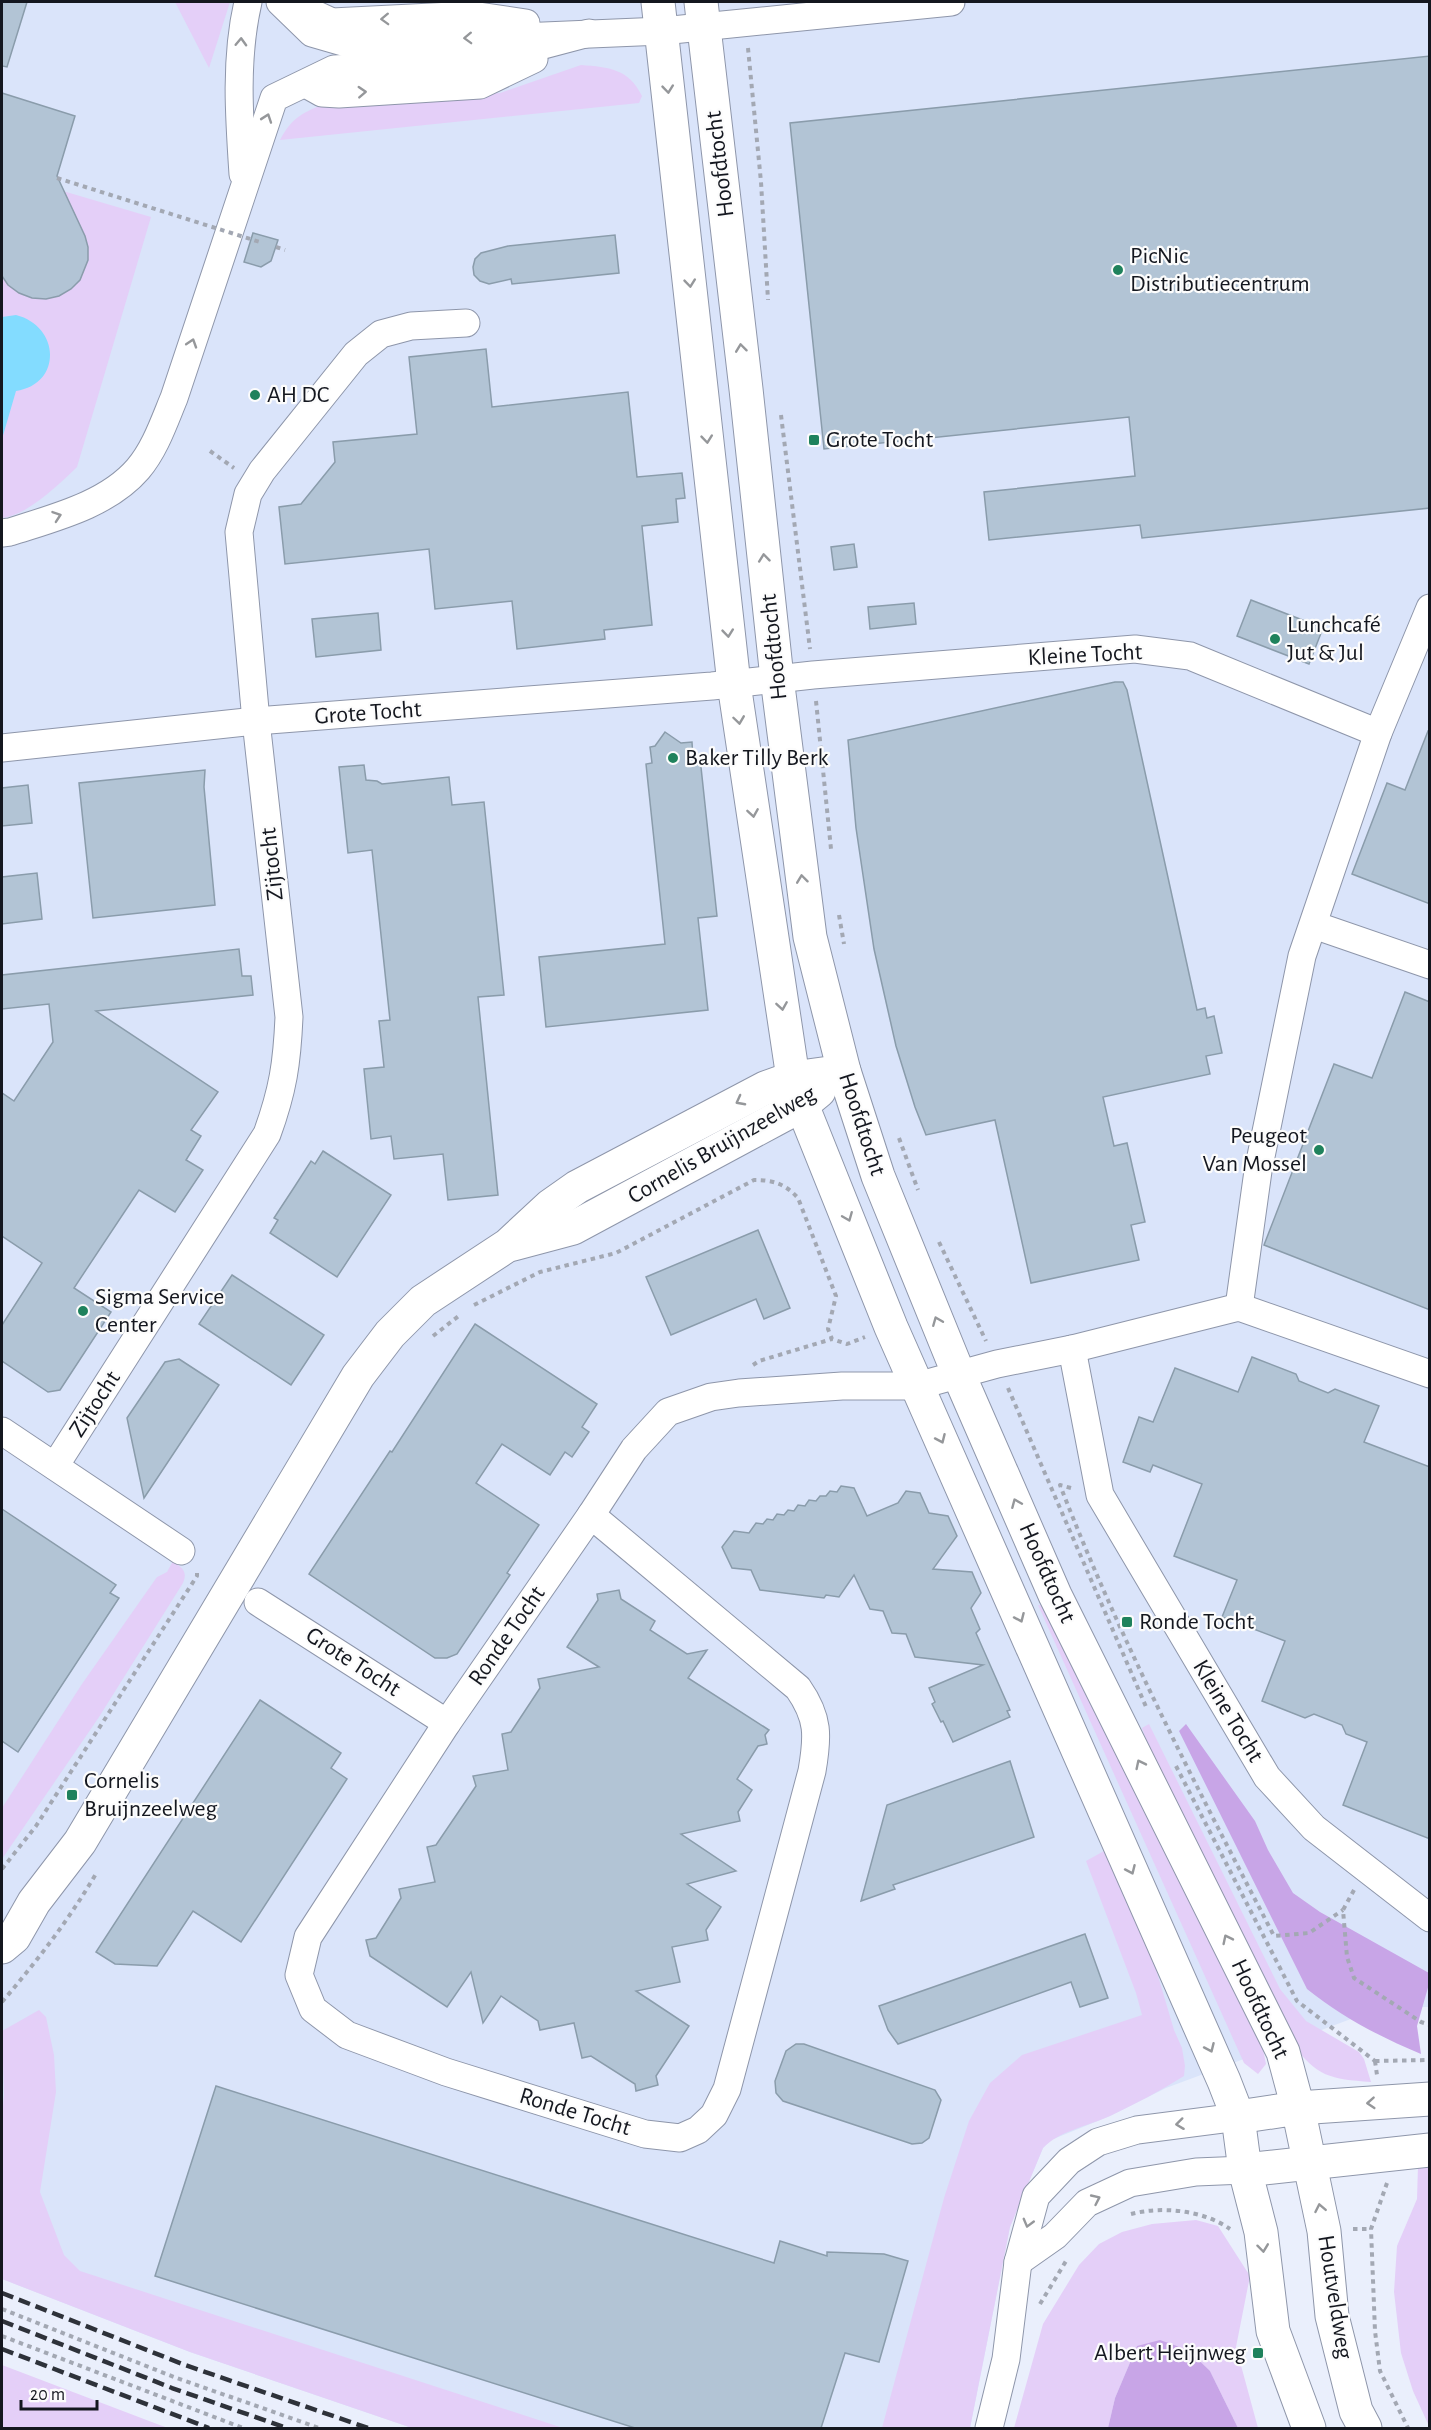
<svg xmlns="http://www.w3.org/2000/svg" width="1431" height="2430" font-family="'Alegreya Sans',sans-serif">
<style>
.built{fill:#dae4fa}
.green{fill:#e4cff8}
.forest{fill:#c8a5e7}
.water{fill:#83dcff}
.building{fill:#b2c4d5;stroke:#8a9cab;stroke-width:1.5}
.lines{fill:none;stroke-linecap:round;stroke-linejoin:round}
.minor-casing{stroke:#8e96aa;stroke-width:29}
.tertiary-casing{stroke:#8e96aa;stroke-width:35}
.secondary-casing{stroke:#8e96aa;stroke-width:35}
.path{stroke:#a3a8b3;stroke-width:4;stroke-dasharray:4.5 4.5;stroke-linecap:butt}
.minor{stroke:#fff;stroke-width:27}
.tertiary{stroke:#fff;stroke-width:33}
.secondary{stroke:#fff;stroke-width:33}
.rail{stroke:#2e323a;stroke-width:4.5;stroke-dasharray:12 6;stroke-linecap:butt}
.path-bridge{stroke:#a3a8b3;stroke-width:4;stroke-dasharray:4.5 4.5;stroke-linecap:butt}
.oneway{stroke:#95979a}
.poi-dot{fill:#1f825c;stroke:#fcfcfc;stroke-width:2}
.labels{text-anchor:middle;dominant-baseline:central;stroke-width:4.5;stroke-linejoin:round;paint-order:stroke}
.street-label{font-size:24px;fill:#14171f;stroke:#fcfcfc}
.poi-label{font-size:24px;fill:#14171f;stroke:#fcfcfc;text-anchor:start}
</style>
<rect width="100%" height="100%" fill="#eaeffc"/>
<path class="built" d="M 2,2 L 1429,2 L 1429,2007 L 1383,2007 L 1166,2088 L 1110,2116 L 1051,2140 L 1043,2148 L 1010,2227 L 970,2428 L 412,2428 L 190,2352 L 2,2279 Z"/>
<g class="green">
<path d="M 175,2 L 230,2 L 209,68 Z"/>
<path d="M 581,65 C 609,67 629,69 642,96 L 639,103 L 280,140 C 292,117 304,112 327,103 L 500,93 Z"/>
<path d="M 2,173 L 151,217 L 77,467 C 58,485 28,515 2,518 Z"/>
<path d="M 173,1561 C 182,1568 188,1571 183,1583 L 99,1717 L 2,1859 L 2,1808 L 82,1684 L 157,1577 L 167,1572 Z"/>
<path d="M 1038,1605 L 1044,1606 L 1262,2044 L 1266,2064 L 1258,2074 L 1244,2063 Z"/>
<path d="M 1149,1724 L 1280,1989 L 1306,2021 L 1359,2052 L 1364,2059 L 1371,2082 C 1330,2079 1317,2077 1292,2043 L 1166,1794 L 1142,1728 Z"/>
<path d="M 1104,1851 L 1153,1959 L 1174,2030 L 1182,2048 L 1185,2066 L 1184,2076 C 1160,2091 1135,2104 1110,2116 C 1088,2126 1059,2131 1043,2148 L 1010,2227 L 970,2428 L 882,2428 L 944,2198 L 969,2121 L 990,2083 L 1022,2055 L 1142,2015 L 1136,1993 L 1086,1861 Z"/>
<path d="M 39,2010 L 46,2017 L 54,2055 L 56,2092 L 40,2192 L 64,2255 L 80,2271 L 563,2428 L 412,2428 L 190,2352 L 2,2279 L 2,2116 L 4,2095 L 2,2031 Z"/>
<path d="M 1418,2166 L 1429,2166 L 1429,2426 L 1413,2391 L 1401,2353 L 1394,2292 L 1397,2246 L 1417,2199 Z"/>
<path d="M 1196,2220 L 1218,2226 L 1250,2276 L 1236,2347 L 1258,2428 L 1238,2428 L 1210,2371 L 1137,2346 L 1115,2398 L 1108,2428 L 1014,2428 L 1043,2324 L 1079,2265 L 1099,2244 L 1122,2232 L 1152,2224 Z"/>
<path d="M 2,2365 L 157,2424 L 168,2428 L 2,2428 Z"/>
</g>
<g class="forest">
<path d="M 1186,1724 L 1255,1821 L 1268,1850 L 1293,1893 L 1320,1912 L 1429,1973 L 1429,1984 L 1417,2026 L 1421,2054 C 1380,2037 1342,2017 1307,1989 L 1179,1731 Z"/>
<path d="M 1160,2340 L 1188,2350 L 1210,2371 L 1238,2428 L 1108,2428 L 1115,2398 L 1137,2346 Z"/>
</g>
<path class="water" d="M 16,315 C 60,326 63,384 16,391 L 2,439 L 2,317 Z"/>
<g class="building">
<path d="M 2,2 L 27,2 L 7,67 L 2,66 Z"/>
<path d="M 1430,56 L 1430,508 L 1142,538 L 1140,525 L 989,540 L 984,492 L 1135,476 L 1129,417 L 824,449 L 790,123 Z"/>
<path d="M 2,93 L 75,116 L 57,176 L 85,236 L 88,247 L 88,260 L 80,280 L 71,289 L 59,296 L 46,299 L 32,298 L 19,293 L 8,285 L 2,276 Z"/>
<path d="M 253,233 L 278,240 L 271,261 L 261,267 L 244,262 Z"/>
<path d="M 615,235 L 619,273 L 512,284 L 511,279 L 489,284 L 480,281 L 474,275 L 473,267 L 475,259 L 481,253 L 508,246 Z"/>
<path d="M 486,349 L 492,407 L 628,392 L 637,477 L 682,473 L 685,498 L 676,499 L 678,522 L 642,526 L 652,625 L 604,630 L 605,639 L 517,649 L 512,601 L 435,609 L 429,549 L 285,564 L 279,507 L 301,504 L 335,462 L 333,442 L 417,434 L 409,357 Z"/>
<path d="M 854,544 L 857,567 L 834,570 L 831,547 Z"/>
<path d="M 1251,600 L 1323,628 L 1309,664 L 1237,636 Z"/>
<path d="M 914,603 L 916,624 L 870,629 L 868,607 Z"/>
<path d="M 378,613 L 381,650 L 316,657 L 312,619 Z"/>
<path d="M 1115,682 L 1123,682 L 1127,690 L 1197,1010 L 1205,1008 L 1207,1018 L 1214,1016 L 1222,1053 L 1206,1056 L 1210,1074 L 1103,1097 L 1114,1146 L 1127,1143 L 1145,1222 L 1131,1225 L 1139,1260 L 1031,1283 L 995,1120 L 926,1135 L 915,1107 L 896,1046 L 874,949 L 856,828 L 848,740 Z"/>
<path d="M 1428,731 L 1430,732 L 1430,904 L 1352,874 L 1387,783 L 1405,790 Z"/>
<path d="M 665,732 L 681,743 L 692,742 L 693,759 L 700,758 L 717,916 L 698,918 L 708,1010 L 546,1027 L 539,957 L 665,944 L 646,764 L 652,763 L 650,747 L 655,746 Z"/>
<path d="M 364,765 L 366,780 L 377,781 L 382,784 L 449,777 L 452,805 L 484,802 L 504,995 L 478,997 L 498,1195 L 448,1200 L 443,1154 L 394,1159 L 391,1136 L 371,1139 L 364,1069 L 384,1067 L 379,1021 L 390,1020 L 372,850 L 348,853 L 339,767 Z"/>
<path d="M 205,770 L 204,787 L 215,905 L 93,918 L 79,783 Z"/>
<path d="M 28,785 L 32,823 L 2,826 L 2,788 Z"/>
<path d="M 37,873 L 42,919 L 2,924 L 2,877 Z"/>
<path d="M 239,949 L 242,976 L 251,976 L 253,995 L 96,1011 L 218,1092 L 191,1130 L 201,1136 L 186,1160 L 203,1170 L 175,1212 L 139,1190 L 74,1288 L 111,1312 L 60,1390 L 48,1392 L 2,1361 L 2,1325 L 42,1263 L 2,1236 L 2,1093 L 14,1101 L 53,1042 L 49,1004 L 2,1009 L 2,975 Z"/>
<path d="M 1405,992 L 1430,1002 L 1430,1310 L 1264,1245 L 1334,1064 L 1372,1078 Z"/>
<path d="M 323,1151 L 391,1195 L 337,1277 L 270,1233 L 278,1220 L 274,1218 L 295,1186 L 311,1161 L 315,1164 Z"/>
<path d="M 758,1230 L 790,1308 L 764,1319 L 756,1299 L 671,1335 L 646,1277 Z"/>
<path d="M 232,1275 L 324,1335 L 291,1385 L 199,1324 Z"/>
<path d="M 475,1324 L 597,1404 L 582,1427 L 589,1432 L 572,1457 L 565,1452 L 550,1475 L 502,1444 L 476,1483 L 539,1525 L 507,1573 L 510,1575 L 457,1654 L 447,1658 L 435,1658 L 309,1574 L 390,1451 L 392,1452 Z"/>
<path d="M 1252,1357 L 1296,1374 L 1299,1381 L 1328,1393 L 1335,1389 L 1379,1406 L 1364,1442 L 1430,1467 L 1430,1839 L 1343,1805 L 1367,1742 L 1346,1734 L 1342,1725 L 1314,1714 L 1305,1718 L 1262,1701 L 1285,1641 L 1222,1617 L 1237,1580 L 1174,1556 L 1202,1484 L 1153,1465 L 1150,1472 L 1123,1462 L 1139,1417 L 1153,1422 L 1175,1368 L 1238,1392 Z"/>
<path d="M 179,1359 L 219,1385 L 144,1498 L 127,1418 L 165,1362 Z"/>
<path d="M 841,1486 L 854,1488 L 867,1516 L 898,1503 L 906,1491 L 920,1493 L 929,1513 L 948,1516 L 957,1536 L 933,1569 L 972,1572 L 981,1593 L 971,1608 L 980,1629 L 976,1633 L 1010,1710 L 1007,1711 L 1010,1717 L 953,1742 L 943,1721 L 941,1722 L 932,1704 L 935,1702 L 929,1688 L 983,1665 L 915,1657 L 906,1634 L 892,1633 L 883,1611 L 870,1609 L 854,1575 L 839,1597 L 826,1595 L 824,1598 L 760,1590 L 751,1570 L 732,1568 L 722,1547 L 734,1531 L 749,1533 L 756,1523 L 763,1524 L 767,1519 L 773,1520 L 777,1514 L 784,1515 L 788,1510 L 794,1511 L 798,1505 L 805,1506 L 809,1500 L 816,1501 L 820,1496 L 826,1496 L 830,1491 L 837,1492 Z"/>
<path d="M 2,1509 L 116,1585 L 110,1593 L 119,1598 L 18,1752 L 2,1741 Z"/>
<path d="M 619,1590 L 621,1599 L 655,1621 L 650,1630 L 687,1654 L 707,1650 L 688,1678 L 769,1730 L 765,1735 L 767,1744 L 758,1746 L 737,1779 L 752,1790 L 738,1812 L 740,1821 L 681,1834 L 736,1871 L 687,1884 L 721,1907 L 706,1930 L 708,1940 L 672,1947 L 680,1982 L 636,1991 L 689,2026 L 656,2076 L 658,2085 L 636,2091 L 635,2084 L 591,2056 L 582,2058 L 574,2023 L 540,2030 L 538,2021 L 501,1996 L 483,2023 L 471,1972 L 447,2007 L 370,1956 L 366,1940 L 376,1938 L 401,1898 L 399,1889 L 435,1882 L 427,1847 L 436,1845 L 476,1786 L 473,1776 L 508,1770 L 502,1734 L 511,1732 L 540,1688 L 538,1679 L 599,1667 L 567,1647 L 598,1600 L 597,1594 Z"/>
<path d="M 260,1700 L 341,1753 L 331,1768 L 347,1779 L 241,1942 L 193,1911 L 157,1966 L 115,1964 L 96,1952 Z"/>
<path d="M 1010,1761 L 1034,1837 L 893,1885 L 895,1889 L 861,1901 L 887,1805 Z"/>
<path d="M 1085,1934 L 1108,1998 L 1080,2007 L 1071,1982 L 898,2044 L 888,2030 L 879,2006 Z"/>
<path d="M 796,2044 L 804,2044 L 935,2090 L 941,2100 L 929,2138 L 922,2143 L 912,2144 L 783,2101 L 776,2093 L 775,2081 L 786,2051 Z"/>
<path d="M 216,2086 L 774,2263 L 780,2241 L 827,2256 L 827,2252 L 884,2254 L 908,2261 L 879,2362 L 845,2353 L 821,2428 L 635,2428 L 155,2276 Z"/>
</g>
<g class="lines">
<defs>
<g id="minor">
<path d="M 280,2 L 312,33 L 350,44 L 662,31 L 951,2"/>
<path d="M 306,10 L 332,22 L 472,15 L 526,23"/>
<path d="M 306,84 L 322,93 L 339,94 L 480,85 L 534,59"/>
<path d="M 243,174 C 239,116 235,58 248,2"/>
<path d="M 2,533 L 10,532 C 53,518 107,505 138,469 C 155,449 164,422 174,398 L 274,98 L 334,69 L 483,61 L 589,33"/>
<path d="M 2,748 L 256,721 L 712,686 L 813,675 L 1135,649 L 1190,656 L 1378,733"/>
<path d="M 1314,925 L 1430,965"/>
<path d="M 1239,1307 L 1258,1171 L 1302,956 L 1378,733 L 1430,608"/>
<path d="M 1072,1349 L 1100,1495 L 1267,1777 L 1314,1828 L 1430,1918"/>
<path d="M 2,1431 L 181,1551"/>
<path d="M 55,1466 L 267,1134 C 283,1090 287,1063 289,1017 L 256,721 L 239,532 L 248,494 L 262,471 L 356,354 L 381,334 L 411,326 L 466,323"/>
<path d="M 591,1515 L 798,1688 C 819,1718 818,1736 812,1771 L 727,2089 L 714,2115 L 698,2130 L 680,2138 L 645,2134 L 446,2072 L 347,2035 L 313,2009 L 299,1975 L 308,1937 L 447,1723 Z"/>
<path d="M 591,1515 L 634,1449 L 668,1412 L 711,1397 L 739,1393 L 842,1386 L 917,1386 L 997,1364 L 1072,1349 L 1239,1307 L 1430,1374"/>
<path d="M 258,1602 L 447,1723"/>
<path d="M 1018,2262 L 1055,2236 L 1087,2203 L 1130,2183 L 1196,2172 L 1245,2170"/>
<path d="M 989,2428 L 1006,2359 L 1018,2262 L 1036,2196 L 1069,2161 L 1098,2142 L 1137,2130 L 1238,2117"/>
</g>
<g id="tertiary">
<path d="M 1238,2117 L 1298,2108 L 1324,2231 L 1332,2316 L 1356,2411 L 1365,2428"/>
<path d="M 1245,2170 L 1261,2232 L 1273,2331 L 1309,2428"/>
</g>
<g id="secondary">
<path d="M 658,2 L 734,684 L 793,1078 L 802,1105 L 891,1327 L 1224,2081 L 1238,2117 L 1245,2170 L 1430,2150"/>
<path d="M 701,2 L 746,389 L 777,678 L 810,937 L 844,1071 L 878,1176 L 959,1375 L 1055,1595 L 1283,2052 L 1298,2108 L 1430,2099"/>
<path d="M 513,1244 L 573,1228 L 774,1120 L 802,1105 L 819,1091"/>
<path d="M 2,1947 L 14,1937 L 34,1902 L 80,1842 L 358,1376 L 390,1334 L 423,1301 L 508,1245 L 550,1206 L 577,1187 L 765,1088 L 793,1078 L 844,1071"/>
</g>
</defs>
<use href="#minor" class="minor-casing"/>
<use href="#tertiary" class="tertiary-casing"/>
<use href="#secondary" class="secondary-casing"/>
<g class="path">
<path d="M 748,48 L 761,182 L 768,300"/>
<path d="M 276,247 L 285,250"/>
<path d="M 781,415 L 810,649"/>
<path d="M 210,451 L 234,468"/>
<path d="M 816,701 L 831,849"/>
<path d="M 839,915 L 844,944"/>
<path d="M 899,1138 L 918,1190"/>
<path d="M 939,1242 L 986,1341"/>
<path d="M 474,1305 L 540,1272 L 616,1253 L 754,1180 C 774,1180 785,1184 798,1198 L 836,1296 L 828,1329 L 832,1339 L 847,1344 L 865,1337"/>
<path d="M 433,1336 L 460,1315"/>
<path d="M 753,1365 L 759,1361 L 832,1339"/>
<path d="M 1008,1388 L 1147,1709"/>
<path d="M 1071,1488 L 1060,1485 C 1120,1640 1197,1788 1274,1936 L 1309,1933 L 1343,1910"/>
<path d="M 1176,1766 L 1297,2001 L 1375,2061"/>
<path d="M 2,1869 L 36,1826 L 197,1576 L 197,1573"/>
<path d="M 1354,1890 L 1343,1910 L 1347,1957 L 1354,1978 L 1421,2022 L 1430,2025"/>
<path d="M 2,2002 C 37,1961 69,1920 97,1872"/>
<path d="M 1375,2061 L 1377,2075"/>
<path d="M 1375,2061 L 1430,2060"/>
<path d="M 1387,2183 L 1371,2229 L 1375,2331 L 1380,2371 L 1408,2428"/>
<path d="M 1131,2214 C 1162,2206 1203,2210 1230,2229"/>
<path d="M 1353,2229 L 1371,2229"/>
<path d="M 1040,2304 L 1066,2261"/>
<path d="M 2,2309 L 174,2377 L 319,2428"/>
<path d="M 2,2336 L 243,2428"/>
</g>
<use href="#minor" class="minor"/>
<use href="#tertiary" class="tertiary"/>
<use href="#secondary" class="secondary"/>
<g class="rail">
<path d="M 2,2293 L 185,2365 L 368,2428"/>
<path d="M 2,2321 L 172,2388 L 287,2428"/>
<path d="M 2,2349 L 209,2428"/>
</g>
<path class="path-bridge" d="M 57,178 L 263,243"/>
</g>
<defs><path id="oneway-chevron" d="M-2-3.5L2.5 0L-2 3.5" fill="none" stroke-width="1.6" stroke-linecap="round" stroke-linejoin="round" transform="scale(1.5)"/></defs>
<g class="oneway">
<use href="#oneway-chevron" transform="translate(385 19) rotate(178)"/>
<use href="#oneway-chevron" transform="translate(468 38) rotate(178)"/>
<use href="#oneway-chevron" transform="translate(241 42) rotate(-88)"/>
<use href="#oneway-chevron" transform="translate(668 89) rotate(84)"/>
<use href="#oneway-chevron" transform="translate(362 92) rotate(-3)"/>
<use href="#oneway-chevron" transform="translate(267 118) rotate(-71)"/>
<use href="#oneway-chevron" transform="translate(690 283) rotate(84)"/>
<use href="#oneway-chevron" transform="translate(192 343) rotate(-72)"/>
<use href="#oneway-chevron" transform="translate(741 348) rotate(-97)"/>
<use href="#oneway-chevron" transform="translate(707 439) rotate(84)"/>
<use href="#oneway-chevron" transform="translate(57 516) rotate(-19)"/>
<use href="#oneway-chevron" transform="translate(764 558) rotate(-96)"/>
<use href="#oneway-chevron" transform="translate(728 633) rotate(84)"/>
<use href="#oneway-chevron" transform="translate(739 720) rotate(82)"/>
<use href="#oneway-chevron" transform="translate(753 813) rotate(81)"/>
<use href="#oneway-chevron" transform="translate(802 879) rotate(-97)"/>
<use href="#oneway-chevron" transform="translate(782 1006) rotate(81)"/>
<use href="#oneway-chevron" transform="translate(740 1101) rotate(152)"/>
<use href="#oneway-chevron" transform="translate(848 1217) rotate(68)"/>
<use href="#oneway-chevron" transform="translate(937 1321) rotate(-112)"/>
<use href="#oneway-chevron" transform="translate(941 1439) rotate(66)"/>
<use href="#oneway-chevron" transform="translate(1016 1503) rotate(-113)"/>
<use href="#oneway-chevron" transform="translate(1020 1618) rotate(66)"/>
<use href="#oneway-chevron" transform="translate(1140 1764) rotate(-116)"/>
<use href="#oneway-chevron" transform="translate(1131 1870) rotate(66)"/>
<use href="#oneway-chevron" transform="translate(1227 1939) rotate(-116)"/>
<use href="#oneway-chevron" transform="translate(1210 2048) rotate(66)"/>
<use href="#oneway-chevron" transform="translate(1371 2103) rotate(176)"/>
<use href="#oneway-chevron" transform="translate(1180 2124) rotate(173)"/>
<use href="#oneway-chevron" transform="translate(1096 2199) rotate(-25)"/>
<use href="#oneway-chevron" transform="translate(1320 2208) rotate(-101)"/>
<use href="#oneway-chevron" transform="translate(1028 2223) rotate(105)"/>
<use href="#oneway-chevron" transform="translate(1263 2248) rotate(83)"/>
</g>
<g class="poi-dot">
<circle cx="1118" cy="270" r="6"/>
<circle cx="255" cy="395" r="6"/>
<rect x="808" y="434" width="12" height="12" rx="3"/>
<circle cx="1275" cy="639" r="6"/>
<circle cx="673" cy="758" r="6"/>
<circle cx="1319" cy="1150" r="6"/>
<circle cx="83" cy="1311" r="6"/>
<rect x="1121" y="1616" width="12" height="12" rx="3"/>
<rect x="66" y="1789" width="12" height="12" rx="3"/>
<rect x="1252" y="2347" width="12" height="12" rx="3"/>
</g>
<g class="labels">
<g class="street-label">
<text transform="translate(720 164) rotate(-97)">Hoofdtocht</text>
<text transform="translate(774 647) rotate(-96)">Hoofdtocht</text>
<text transform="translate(1085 655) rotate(-3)">Kleine Tocht</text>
<text transform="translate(368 713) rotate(-4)">Grote Tocht</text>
<text transform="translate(272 864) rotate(-96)">Zijtocht</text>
<text transform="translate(862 1124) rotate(72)">Hoofdtocht</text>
<text transform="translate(722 1145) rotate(-30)">Cornelis Bruijnzeelweg</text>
<text transform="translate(95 1404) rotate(-57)">Zijtocht</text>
<text transform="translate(1047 1573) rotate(66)">Hoofdtocht</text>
<text transform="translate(507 1636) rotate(-55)">Ronde Tocht</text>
<text transform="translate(353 1662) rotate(33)">Grote Tocht</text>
<text transform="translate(1228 1711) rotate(59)">Kleine Tocht</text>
<text transform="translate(1260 2009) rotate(65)">Hoofdtocht</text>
<text transform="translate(575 2112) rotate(17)">Ronde Tocht</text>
<text transform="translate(1335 2297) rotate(81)">Houtveldweg</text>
</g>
<g class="poi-label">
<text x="1130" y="256">PicNic<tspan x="1130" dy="28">Distributiecentrum</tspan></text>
<text x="267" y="395">AH DC</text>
<text x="826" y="440">Grote Tocht</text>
<text x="1287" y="625">Lunchcafé<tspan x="1287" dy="28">Jut &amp; Jul</tspan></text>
<text x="685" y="758">Baker Tilly Berk</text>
<text x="1307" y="1136" text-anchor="end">Peugeot<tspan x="1307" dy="28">Van Mossel</tspan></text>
<text x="95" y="1297">Sigma Service<tspan x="95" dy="28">Center</tspan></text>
<text x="1139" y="1622">Ronde Tocht</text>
<text x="84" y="1781">Cornelis<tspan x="84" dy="28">Bruijnzeelweg</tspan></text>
<text x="1246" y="2353" text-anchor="end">Albert Heijnweg</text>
</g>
</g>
<rect width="1431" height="2430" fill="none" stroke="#14171f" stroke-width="6"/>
<path d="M21 2400v9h76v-9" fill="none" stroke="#14171f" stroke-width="3"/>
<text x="30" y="2400" font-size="18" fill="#14171f" stroke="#fcfcfc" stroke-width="4.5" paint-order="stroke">20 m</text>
</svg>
